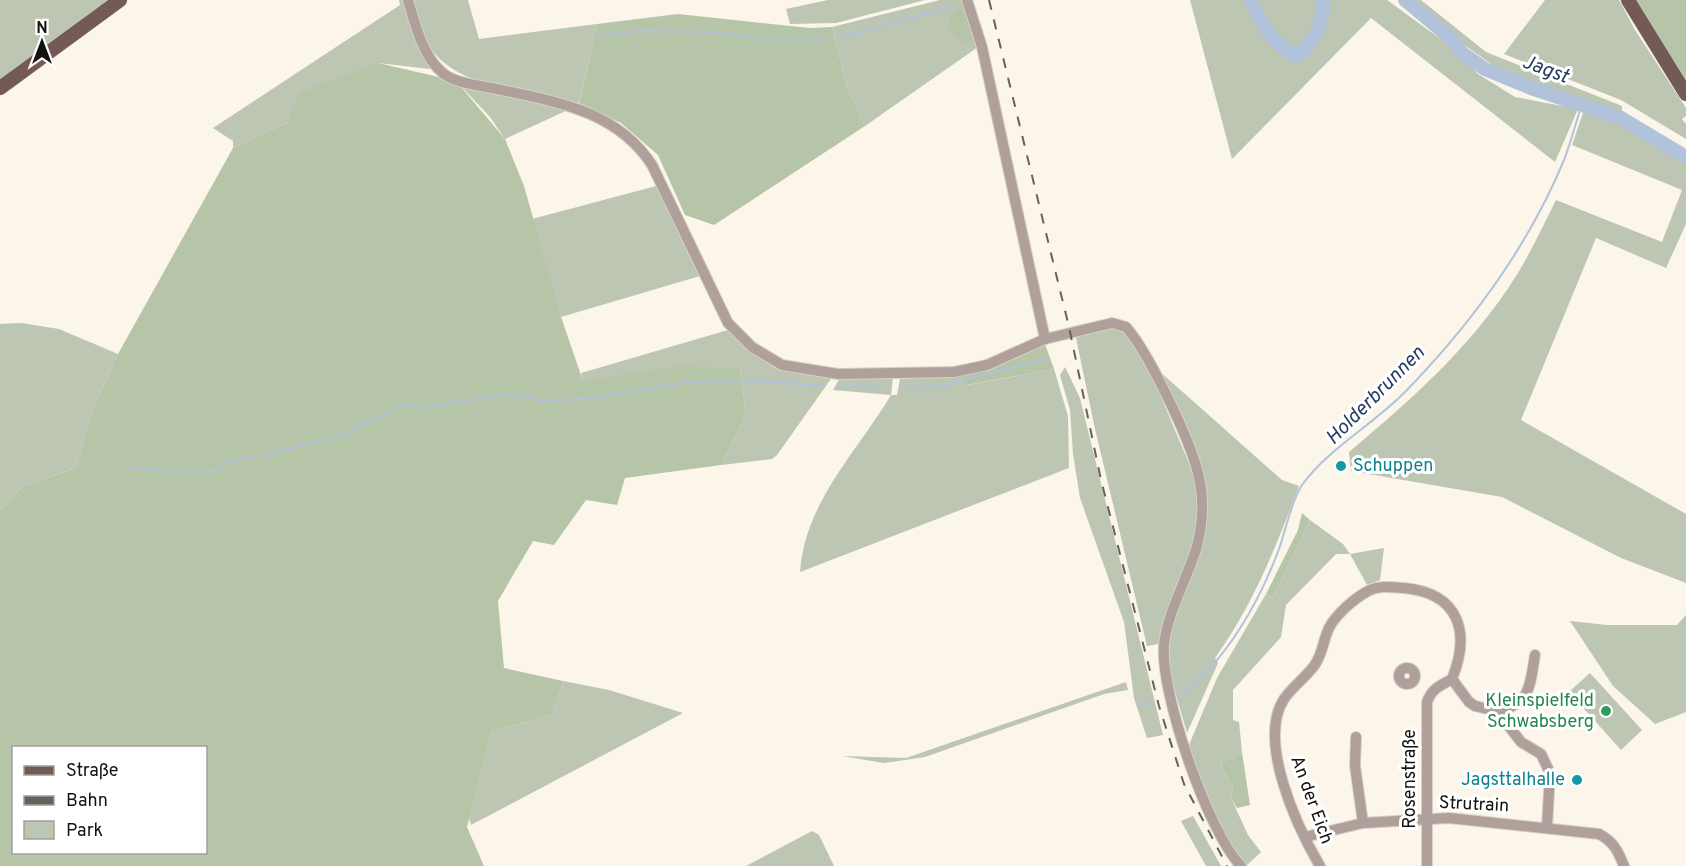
<svg xmlns="http://www.w3.org/2000/svg" width="1686" height="866" font-family="Overpass,sans-serif">
<style>
.green{fill:#bcc6b2}
.forest{fill:#b6c4a8;fill-rule:evenodd}
.lines{fill:none;stroke-linecap:round;stroke-linejoin:round}
.stream{stroke:#b1c2db;stroke-width:2}
.river{stroke:#b1c2db;stroke-width:14}
.minor-casing{stroke:#d7d1c6;stroke-width:12}
.major-casing{stroke:#d7d1c6;stroke-width:15}
.minor{stroke:#afa09c;stroke-width:10}
.major{stroke:#735a54;stroke-width:14}
.rail{stroke:#66625b;stroke-width:2;stroke-dasharray:10 10;stroke-linecap:butt}
.culture-dot{fill:#0f9aa8;stroke:#fff;stroke-width:2}
.leisure-dot{fill:#2e9e5b;stroke:#fff;stroke-width:2}
.labels{text-anchor:middle;dominant-baseline:central;stroke-width:6;stroke-linejoin:round;paint-order:stroke}
.culture-label{font-size:18px;fill:#0d838f;stroke:#fff;text-anchor:start}
.leisure-label{font-size:18px;fill:#27864d;stroke:#fff;text-anchor:end}
.street-label{font-size:18px;fill:#14120e;stroke:#fff}
.water-label{font-size:20px;font-style:italic;fill:#243c60;stroke:#fff}
</style>
<rect width="100%" height="100%" fill="#fcf5e9"/>
<g class="green">
<path d="M 0,0 L 114,0 L 0,82 Z"/>
<path d="M 399,0 L 405,0 L 434,66 L 430,69 L 378,63 L 288,122 L 233,148 L 233,141 L 213,128 L 400,5 Z"/>
<path d="M 413,0 L 468,0 L 479,39 L 597,24 L 579,103 C 535,92 467,90 436,55 C 422,41 418,19 413,0 Z"/>
<path d="M 828,0 L 925,0 L 836,23 L 790,24 L 786,9 Z"/>
<path d="M 940,0 L 962,0 L 978,47 L 865,126 L 847,87 L 832,27 Z"/>
<path d="M 1190,0 L 1387,0 L 1457,51 L 1478,74 L 1515,97 L 1578,109 L 1555,162 L 1371,18 L 1232,159 Z"/>
<path d="M 1412,0 L 1421,0 L 1486,52 L 1622,106 L 1622,113 L 1498,73 L 1493,65 L 1461,43 Z"/>
<path d="M 1545,0 L 1619,0 L 1635,30 L 1686,108 L 1686,116 L 1682,119 L 1686,124 L 1686,139 L 1621,100 L 1504,54 Z"/>
<path d="M 456,81 L 570,109 L 505,139 L 490,117 Z"/>
<path d="M 1585,107 L 1620,120 L 1686,163 L 1686,224 L 1666,268 L 1596,238 L 1521,420 L 1686,514 L 1686,583 L 1621,558 L 1502,497 L 1351,471 L 1349,452 C 1416,396 1481,338 1525,261 C 1536,241 1546,220 1556,200 L 1662,242 L 1682,190 L 1572,145 Z"/>
<path d="M 660,185 L 700,276 L 561,317 L 532,219 Z"/>
<path d="M 21,323 L 59,329 L 118,354 L 94,406 L 75,468 L 22,487 L 0,510 L 0,324 Z"/>
<path d="M 1116,327 L 1130,332 L 1145,359 L 1196,480 C 1204,532 1177,592 1163,643 L 1147,646 L 1095,429 L 1075,333 Z"/>
<path d="M 728,330 L 751,351 L 833,376 L 777,455 L 772,459 L 721,465 L 746,413 L 740,369 L 583,381 L 581,373 Z"/>
<path d="M 1065,367 L 1080,398 L 1163,735 L 1147,738 L 1134,698 L 1124,622 L 1080,498 L 1073,454 L 1070,410 L 1060,375 Z"/>
<path d="M 1054,369 L 1068,416 L 1069,468 L 800,572 C 805,502 857,452 891,395 L 833,390 L 841,376 L 893,377 L 891,395 L 897,395 L 900,379 L 956,375 L 968,385 Z"/>
<path d="M 1158,370 L 1282,480 L 1299,486 C 1276,547 1253,605 1215,658 L 1218,663 L 1187,733 L 1169,671 L 1167,643 L 1200,544 L 1205,495 Z"/>
<path d="M 1310,520 L 1343,544 L 1350,554 L 1384,548 L 1380,580 L 1367,585 L 1350,554 L 1336,554 L 1286,605 L 1281,637 L 1233,690 L 1233,720 L 1239,722 L 1242,752 L 1235,758 L 1220,762 L 1233,788 L 1231,798 L 1248,835 L 1261,852 L 1246,866 L 1223,832 L 1195,767 L 1189,745 L 1217,678 L 1266,594 L 1273,598 Z"/>
<path d="M 1686,615 L 1686,712 L 1655,724 L 1613,686 L 1570,621 L 1607,625 L 1677,625 Z"/>
<path d="M 1590,673 L 1642,730 L 1621,750 L 1569,692 Z"/>
<path d="M 563,681 L 609,690 L 683,713 L 471,825 L 469,818 L 492,731 L 552,715 Z"/>
<path d="M 1126,682 L 1128,690 L 1104,694 L 925,757 L 884,763 L 842,756 L 906,758 Z"/>
<path d="M 1193,816 L 1221,866 L 1206,866 L 1181,821 Z"/>
<path d="M 812,831 L 819,835 L 834,866 L 746,866 Z"/>
</g>
<g class="forest">
<path d="M 1633,0 L 1686,0 L 1686,87 Z"/>
<path d="M 963,2 L 976,40 L 961,42 L 947,29 L 952,15 Z"/>
<path d="M 678,14 L 809,28 L 832,27 L 847,87 L 865,126 L 714,225 L 685,215 L 658,155 L 621,123 L 579,104 L 597,24 Z"/>
<path d="M 378,63 L 456,81 L 505,139 L 524,186 L 561,317 L 583,381 L 681,366 L 740,369 L 746,413 L 721,465 L 625,478 L 617,505 L 586,500 L 554,545 L 533,541 L 498,601 L 504,668 L 563,681 L 552,715 L 492,731 L 467,827 L 484,866 L 0,866 L 0,510 L 22,487 L 75,468 L 94,406 L 118,354 L 233,148 L 288,122 L 299,93 ZM 14,748 L 206,748 L 206,852 L 14,852 Z"/>
<path d="M 1045,344 L 1054,369 L 967,385 L 956,375 L 1017,358 Z"/>
<path d="M 1302,513 L 1310,520 L 1273,598 L 1266,594 L 1298,530 Z"/>
<path d="M 1242,752 L 1250,805 L 1237,808 L 1231,798 L 1233,788 L 1220,762 L 1235,758 Z"/>
</g>
<g class="lines">
<g class="stream">
<path d="M 599,35 L 638,31 L 721,32 L 773,41 L 826,39"/>
<path d="M 842,37 L 955,6"/>
<path d="M 839,386 L 882,388"/>
<path d="M 900,388 L 941,386 L 1048,358"/>
<path d="M 263,455 L 337,437 L 407,404 L 427,407 L 510,394 L 545,401 L 596,398 L 674,384 L 721,380 L 825,385"/>
<path d="M 133,468 L 181,472 L 217,471 L 226,463 L 252,457"/>
<path d="M 1178,697 C 1225,663 1259,603 1279,549 C 1285,532 1292,499 1302,485 C 1329,448 1374,424 1406,391 C 1471,324 1528,247 1564,160 C 1571,142 1576,122 1582,104"/>
<path d="M 1140,704 L 1152,703"/>
</g>
<g class="river">
<path d="M 1251,0 C 1260,23 1273,45 1296,56 C 1314,45 1324,21 1323,0"/>
<path d="M 1405,0 L 1449,37 L 1462,53 L 1485,69 L 1531,88 L 1621,118 L 1686,157"/>
</g>
<defs>
<g id="minor">
<path d="M 408,0 C 415,24 423,58 444,74 C 456,83 477,85 492,88 C 552,101 616,109 652,165 L 728,323 L 752,347 L 782,365 L 838,374 L 954,372 L 987,365 L 1045,339 L 1112,323 L 1126,327 C 1149,353 1190,440 1198,473 C 1204,496 1203,523 1197,546 C 1188,577 1167,613 1164,645 C 1160,693 1208,832 1241,866"/>
<path d="M 967,0 L 982,47 L 1045,339"/>
<circle cx="1407" cy="676" r="8"/>
<path d="M 1452,679 L 1469,702 L 1475,706 L 1497,711 L 1521,742 L 1541,754 L 1550,773 L 1547,827"/>
<path d="M 1497,711 C 1531,705 1530,684 1535,655"/>
<path d="M 1356,737 L 1355,766 L 1363,823"/>
<path d="M 1305,837 L 1363,823 L 1449,818 L 1599,834 C 1614,842 1618,851 1624,866"/>
<path d="M 1320,866 C 1297,827 1257,741 1284,699 C 1292,687 1305,678 1314,666 C 1323,654 1323,640 1329,628 C 1336,614 1355,598 1368,591 C 1379,585 1392,587 1404,588 C 1459,593 1471,632 1452,679 C 1440,686 1432,688 1427,702 L 1427,866"/>
</g>
<g id="major">
<path d="M 1628,0 L 1686,94"/>
<path d="M 0,88 L 120,0"/>
</g>
</defs>
<use href="#minor" class="minor-casing"/>
<use href="#major" class="major-casing"/>
<use href="#minor" class="minor"/>
<use href="#major" class="major"/>
<path class="rail" d="M 989,0 L 1069,327 L 1101,480 L 1159,706 L 1184,784 L 1227,866"/>
</g>
<g class="culture-dot">
<circle cx="1341" cy="466" r="6"/>
<circle cx="1577" cy="780" r="6"/>
</g>
<circle class="leisure-dot" cx="1606" cy="711" r="6"/>
<g class="labels">
<g class="culture-label">
<text x="1353" y="466">Schuppen</text>
<text x="1565" y="780" text-anchor="end">Jagsttalhalle</text>
</g>
<g class="leisure-label">
<text x="1594" y="701">Kleinspielfeld<tspan x="1594" dy="21">Schwabsberg</tspan></text>
</g>
<g class="street-label">
<text transform="translate(1410 779) rotate(-90)">Rosenstraße</text>
<text transform="translate(1311 800) rotate(70)">An der Eich</text>
<text transform="translate(1474 805) rotate(3)">Strutrain</text>
</g>
<g class="water-label">
<text transform="translate(1545 70) rotate(20)">Jagst</text>
<text transform="translate(1376 396) rotate(-45)">Holderbrunnen</text>
</g>
</g>
<rect x="12" y="746" width="195" height="108" fill="#ffffff" stroke="#a1a09f" stroke-width="1.5"/>
<rect x="24" y="766" width="30" height="9" fill="#735a54" stroke="#a1a09f" stroke-width="1.5"/>
<text x="66" y="776" font-size="18" fill="#14120e">Straße</text>
<rect x="24" y="796" width="30" height="9" fill="#66625b" stroke="#a1a09f" stroke-width="1.5"/>
<text x="66" y="806" font-size="18" fill="#14120e">Bahn</text>
<rect x="24" y="821" width="30" height="18" fill="#bcc6b2" stroke="#a1a09f" stroke-width="1.5"/>
<text x="66" y="836" font-size="18" fill="#14120e">Park</text>
<g transform="translate(42 42)" stroke="#ffffff" stroke-width="4.5" paint-order="stroke">
<path d="M0-4.5L10 22L0 15L-10 22Z" fill="#14120e"/>
<text y="-9" font-size="16" font-weight="bold" text-anchor="middle" fill="#14120e">N</text>
</g>
</svg>
